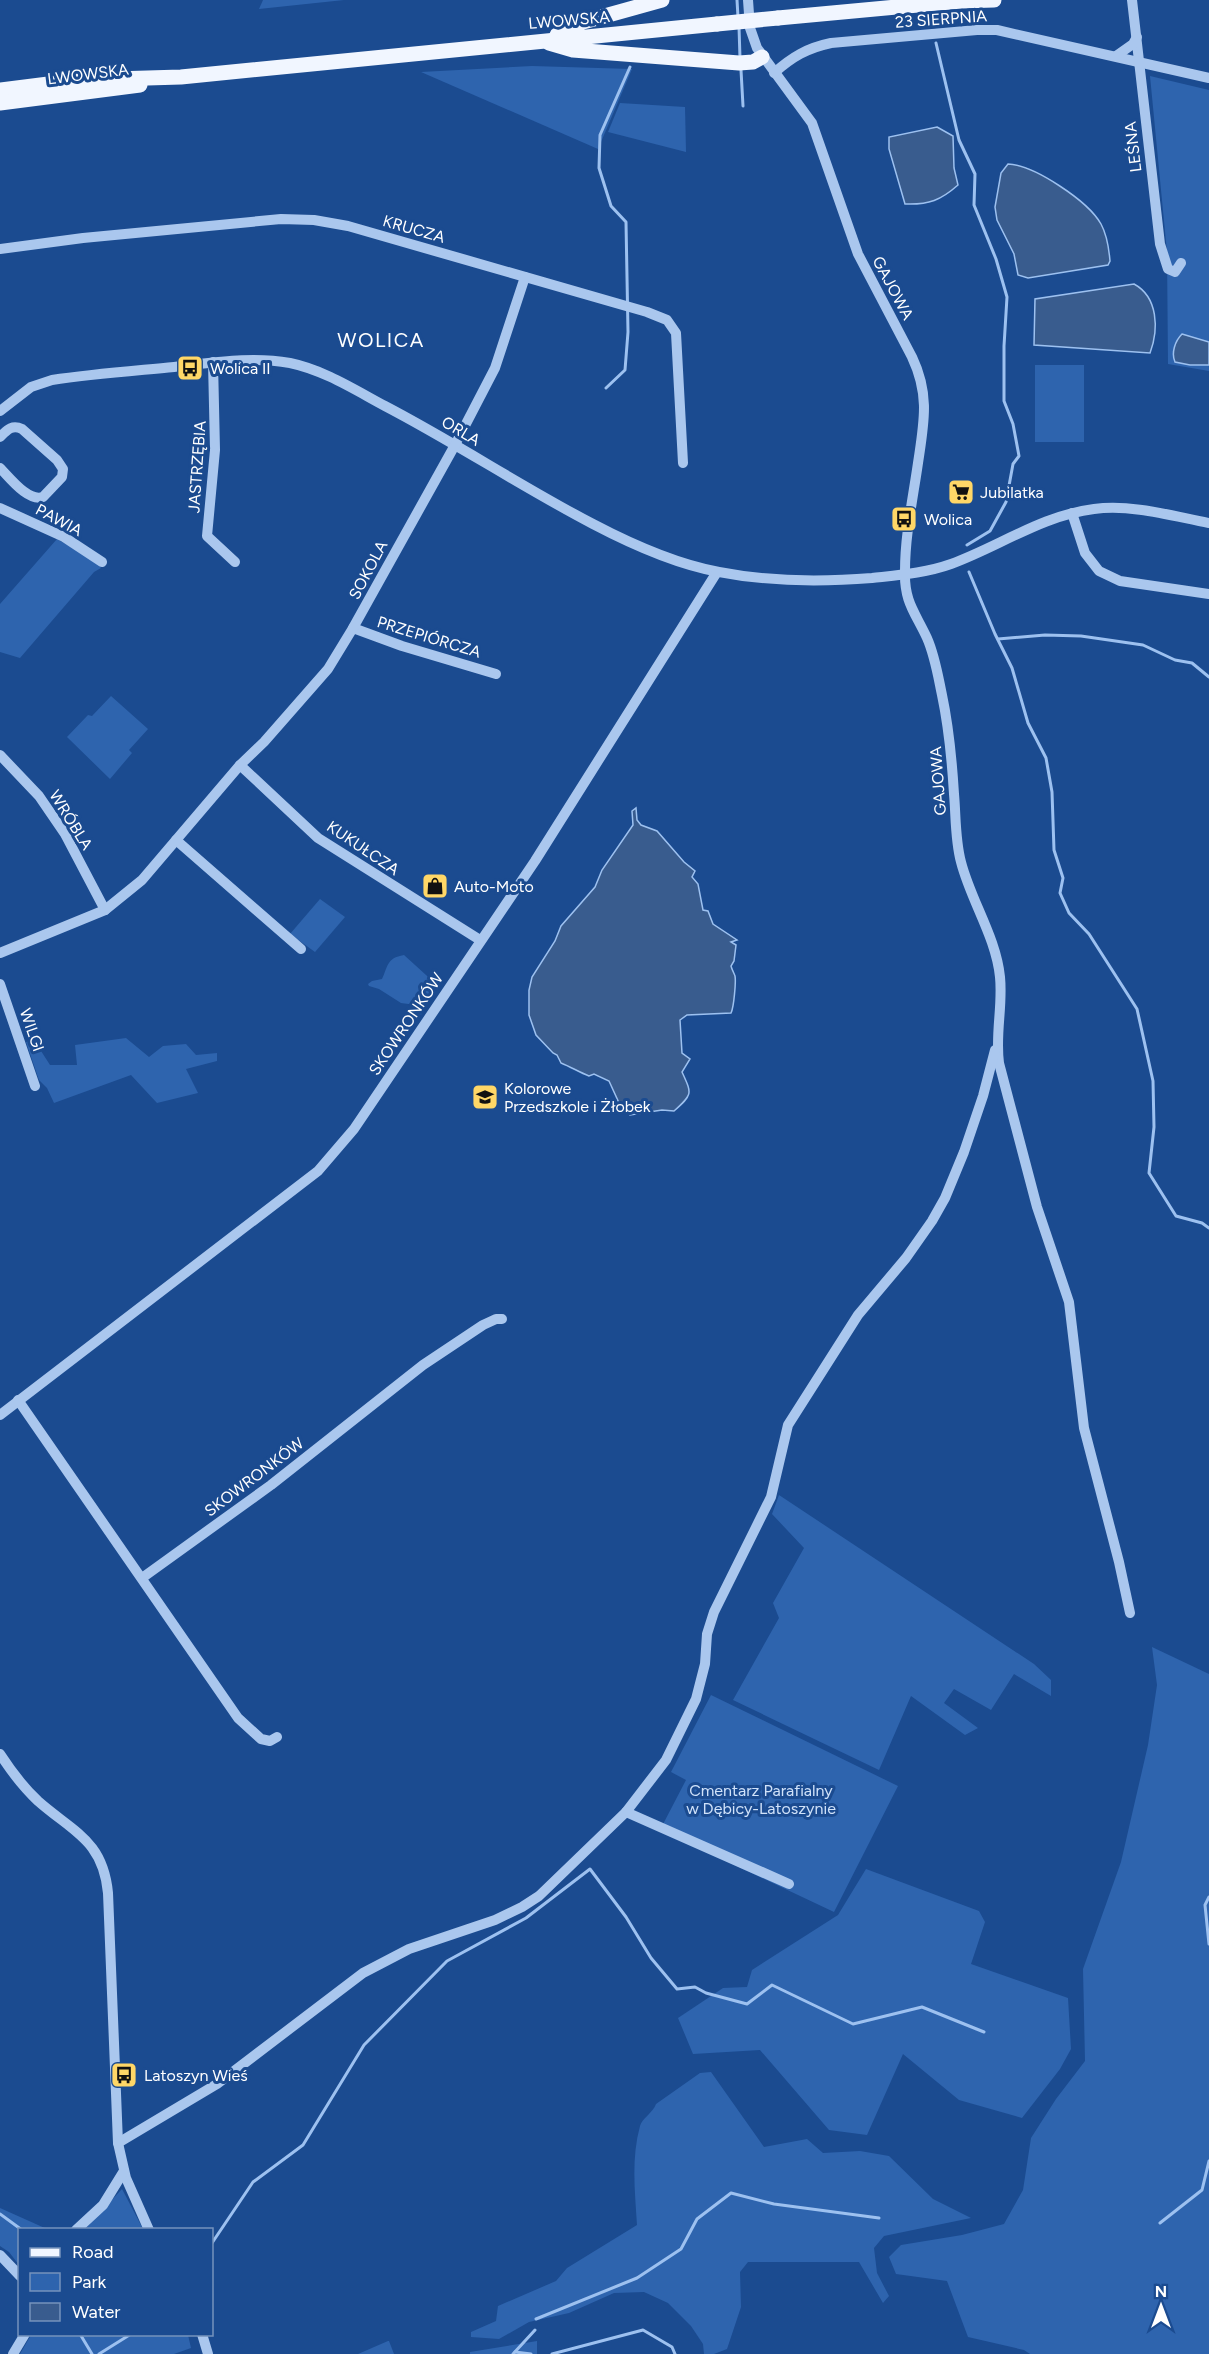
<svg xmlns="http://www.w3.org/2000/svg" width="1209" height="2354" font-family="Figtree,sans-serif">
<style>
.green{fill:#2e64ae}
.water{fill:#395c8e;stroke:#9dc1f0;stroke-width:1.5}
.lines{fill:none;stroke-linecap:round;stroke-linejoin:round}
.stream{stroke:#9dc1f0;stroke-width:3}
.minor{stroke:#aac7ee;stroke-width:10}
.major{stroke:#f1f6ff;stroke-width:15}
.major-bridge{stroke:#f1f6ff;stroke-width:15}
.labels{text-anchor:middle;dominant-baseline:central;stroke-width:6;stroke-linejoin:round;paint-order:stroke}
.street-label{font-size:16px;fill:#fff;stroke:#1b4b90}
.poi-label{font-size:16px;fill:#fff;stroke:#1b4b90;text-anchor:start}
.park-label{font-size:16px;fill:#d0e2fa;stroke:#1b4b90}
.quarter-label{font-size:20px;letter-spacing:1.5px;fill:#fff;stroke:#1b4b90}
</style>
<rect width="100%" height="100%" fill="#1b4b90"/>
<g class="green">
<path d="M 263,0 L 344,0 L 259,9 Z"/>
<path d="M 532,66 L 632,69 L 598,149 L 421,72 Z"/>
<path d="M 1150,76 L 1209,90 L 1209,371 L 1168,364 L 1167,252 Z"/>
<path d="M 620,103 L 685,107 L 686,152 L 608,132 Z"/>
<rect x="1035" y="365" width="49" height="77"/>
<path d="M 57,539 L 97,562 L 101,568 L 94,572 L 20,658 L 0,652 L 0,604 Z"/>
<path d="M 111,696 L 148,729 L 129,750 L 132,753 L 110,779 L 67,737 L 88,715 L 92,716 Z"/>
<path d="M 320,899 L 345,917 L 315,952 L 290,934 Z"/>
<path d="M 404,955 L 437,985 L 424,1006 L 421,1015 L 416,1005 L 401,1003 L 379,989 L 369,986 L 368,984 L 372,981 L 382,979 C 388,967 386,958 404,955 Z"/>
<path d="M 126,1038 L 149,1057 L 163,1046 L 186,1044 L 196,1055 L 217,1053 L 217,1061 L 186,1069 L 198,1093 L 157,1103 L 131,1075 L 54,1103 L 47,1088 L 39,1080 L 26,1042 L 34,1040 L 50,1065 L 77,1065 L 75,1045 Z"/>
<path d="M 779,1495 L 1034,1664 L 1051,1680 L 1051,1696 L 1014,1674 L 991,1710 L 954,1689 L 944,1703 L 978,1728 L 965,1735 L 911,1696 L 879,1770 L 733,1700 L 779,1618 L 773,1603 L 804,1548 L 772,1514 Z"/>
<path d="M 1152,1647 L 1209,1674 L 1209,2354 L 1030,2354 L 1024,2350 L 968,2337 L 947,2281 L 896,2274 L 889,2257 L 901,2245 L 962,2235 L 1004,2224 L 1023,2190 L 1031,2138 L 1056,2099 L 1085,2061 L 1083,1969 L 1121,1862 L 1148,1745 L 1157,1685 Z"/>
<path d="M 711,1695 L 898,1786 L 834,1912 L 660,1830 L 686,1780 L 671,1772 Z"/>
<path d="M 866,1869 L 979,1911 L 985,1922 L 971,1964 L 1068,1998 L 1071,2049 L 1060,2069 L 1022,2118 L 959,2100 L 903,2054 L 867,2135 L 829,2130 L 760,2050 L 693,2054 L 678,2018 L 723,1988 L 747,1987 L 752,1970 L 838,1915 Z"/>
<path d="M 711,2072 L 764,2147 L 807,2139 L 823,2153 L 860,2151 L 889,2156 L 933,2199 L 971,2218 L 884,2236 L 874,2248 L 877,2273 L 889,2296 L 883,2303 L 859,2262 L 748,2262 L 740,2272 L 741,2307 L 727,2349 L 714,2354 L 704,2354 L 703,2344 L 691,2326 L 668,2303 L 644,2292 L 614,2293 L 569,2313 L 529,2322 L 499,2339 L 471,2337 L 471,2332 L 496,2321 L 498,2306 L 556,2281 L 567,2268 L 637,2225 C 635,2192 631,2159 640,2126 C 642,2118 653,2113 656,2104 L 700,2073 Z"/>
<path d="M 122,2189 L 143,2229 L 84,2230 Z"/>
<path d="M 0,2208 L 47,2229 L 20,2230 L 19,2265 L 9,2252 L 0,2246 Z"/>
<path d="M 31,2335 L 188,2335 L 191,2348 L 174,2354 L 20,2354 Z"/>
<path d="M 389,2341 L 394,2354 L 358,2354 L 388,2341 Z"/>
<path d="M 537,2341 L 537,2354 L 470,2354 L 470,2352 Z"/>
</g>
<g class="water">
<path d="M 937,127 L 953,136 L 954,168 L 958,185 C 941,200 929,205 905,204 L 889,149 L 889,137 Z"/>
<path d="M 1008,164 C 1034,165 1088,201 1101,224 C 1107,235 1109,249 1110,261 L 1108,265 L 1028,278 L 1018,275 L 1014,254 L 997,220 L 995,207 L 1001,173 Z"/>
<path d="M 1134,284 C 1158,297 1159,329 1150,353 L 1034,345 L 1035,299 Z"/>
<path d="M 1182,334 L 1209,342 L 1209,365 L 1190,365 L 1175,362 C 1171,353 1175,341 1182,334 Z"/>
<path d="M 636,808 L 637,820 L 641,825 L 657,831 L 684,862 L 695,871 L 692,877 L 698,884 L 703,910 L 708,911 L 713,924 L 737,940 L 731,942 L 736,945 L 734,961 L 731,966 C 732,970 734,973 735,976 C 736,981 734,1007 731,1013 L 687,1015 L 680,1020 L 682,1053 L 690,1059 L 682,1072 C 692,1094 693,1094 674,1111 L 662,1110 L 630,1115 L 620,1105 L 609,1081 L 594,1074 L 589,1076 C 579,1072 571,1067 561,1063 L 557,1055 L 553,1053 L 536,1035 L 529,1015 L 529,990 L 532,977 L 555,941 L 561,926 L 595,887 L 602,870 L 633,825 L 632,811 Z"/>
</g>
<g class="lines">
<g class="stream">
<path d="M 737,0 L 738,17"/>
<path d="M 739,27 L 740,58"/>
<path d="M 936,43 L 959,140 L 975,174 L 974,205 L 996,259 L 1007,297 L 1004,346 L 1004,401 L 1013,424 L 1019,456 L 1013,464 L 1006,502 L 990,531 L 967,545"/>
<path d="M 741,70 L 743,106"/>
<path d="M 606,388 L 625,370 L 628,332 L 626,222 L 611,206 L 599,168 L 600,135 L 630,67"/>
<path d="M 969,572 L 995,634 L 1012,668 L 1028,723 L 1046,758 L 1052,792 L 1054,850 L 1063,878 L 1060,893 L 1069,913 L 1089,934 L 1137,1009 L 1153,1081 L 1154,1127 L 1149,1173 L 1176,1216 L 1202,1223 L 1209,1228"/>
<path d="M 998,639 L 1045,635 L 1081,636 L 1143,645 L 1175,660 L 1192,663 L 1209,677"/>
<path d="M 1209,1897 L 1205,1905 L 1209,1944"/>
<path d="M 0,2214 L 22,2230"/>
<path d="M 1160,2223 L 1202,2190 L 1209,2161"/>
<path d="M 212,2243 L 253,2182 L 303,2145 L 364,2045 L 447,1961 L 526,1918 L 590,1869 L 626,1917 L 651,1958 L 677,1989 L 695,1987 L 706,1993 L 747,2004 L 772,1985 L 853,2024 L 922,2007 L 984,2032"/>
<path d="M 536,2319 L 637,2278 L 681,2249 L 697,2219 L 731,2193 L 774,2204 L 879,2218"/>
<path d="M 80,2334 L 92,2354"/>
<path d="M 515,2352 L 531,2354"/>
<path d="M 99,2354 L 131,2334"/>
<path d="M 513,2354 L 535,2330"/>
<path d="M 552,2354 L 643,2330 L 672,2347 L 675,2354"/>
</g>
<g class="minor">
<path d="M 748,0 L 750,28 L 757,48 L 812,123 L 858,254 L 912,357 C 930,395 924,422 918,463 C 913,498 905,535 905,571 C 904,602 915,612 927,638 C 935,656 938,676 942,695 C 949,728 952,761 954,794 C 956,816 955,840 961,862 C 971,901 996,937 1000,977 C 1003,1006 995,1034 999,1063 L 1037,1207 L 1069,1302 L 1084,1428 L 1119,1562 L 1130,1613"/>
<path d="M 1132,0 L 1160,244 L 1168,269 L 1175,272 L 1181,263"/>
<path d="M 1116,56 L 1133,44 L 1137,37"/>
<path d="M 774,73 C 792,57 807,48 831,43 L 977,30 L 997,30 L 1209,78"/>
<path d="M 0,249 L 83,238 L 281,219 L 314,220 L 348,226 L 647,312 L 667,320 L 676,333 L 683,463"/>
<path d="M 213,362 L 215,450 L 207,536 L 235,562"/>
<path d="M 0,411 L 31,387 L 52,380 C 92,374 133,371 174,367 C 212,363 251,356 290,363 C 324,370 355,390 385,406 C 456,443 522,487 593,524 C 633,545 675,564 719,572 C 770,582 821,582 872,578 C 899,575 926,573 951,564 C 998,547 1043,515 1094,509 C 1132,504 1172,516 1209,523"/>
<path d="M 0,437 C 7,430 12,424 22,429 L 57,460 L 63,469 L 62,477 L 43,497 C 28,502 10,478 0,468"/>
<path d="M 0,508 L 64,537 L 102,562"/>
<path d="M 1072,513 L 1085,553 L 1099,571 L 1120,581 L 1209,594"/>
<path d="M 353,628 L 402,646 L 496,674"/>
<path d="M 0,755 L 39,796 L 65,834 L 105,910"/>
<path d="M 240,765 L 318,838 L 480,940"/>
<path d="M 176,840 L 301,949"/>
<path d="M 0,953 L 105,910 L 142,880 L 240,765 L 264,742 L 328,669 L 353,628 L 455,445 L 495,368 L 525,277"/>
<path d="M 0,984 L 35,1086"/>
<path d="M 18,1400 L 238,1718 L 261,1739 L 270,1741 L 277,1737"/>
<path d="M 0,1415 L 318,1171 L 354,1129 L 535,861 L 717,572"/>
<path d="M 142,1578 L 271,1485 L 423,1365 L 483,1325 L 496,1319 L 502,1319"/>
<path d="M 0,1754 C 11,1771 23,1787 38,1801 C 73,1832 103,1840 108,1893 L 118,2143 L 126,2178 L 149,2230"/>
<path d="M 626,1812 L 789,1884"/>
<path d="M 118,2143 L 217,2084 L 363,1973 L 409,1949 L 495,1920 L 522,1907 L 539,1896 L 626,1812 L 666,1760 L 696,1699 L 705,1664 L 707,1634 L 714,1612 L 771,1497 L 788,1425 L 858,1315 L 906,1258 L 932,1221 L 945,1198 L 964,1152 L 983,1096 L 995,1050"/>
<path d="M 76,2230 L 103,2205 L 124,2171"/>
<path d="M 0,2255 L 20,2276"/>
<path d="M 202,2334 L 208,2354"/>
<path d="M 13,2354 L 25,2334"/>
</g>
<g class="major">
<path d="M 778,18 L 961,1 L 994,0"/>
<path d="M 557,35 L 583,22 L 662,0"/>
<path d="M 549,43 L 573,50 L 739,63 L 753,62 L 762,57"/>
<path d="M 0,90 L 80,80 L 181,77 L 717,24"/>
<path d="M 0,103 L 140,85"/>
</g>
<path class="major-bridge" d="M 717,24 L 778,18"/>
</g>
<defs>
<symbol id="bus-square" viewBox="-11 -11 22 22"><rect x="-9" y="-9" width="18" height="18" rx="4" fill="#ffd767" stroke="#1b4b90"/><path d="M-5-6H5V4H4V6H2V4H-2V6H-4V4H-5ZM-3.5-4V0h7V-4ZM-3.5 1.2v1.5H-2V1.2ZM2 1.2v1.5H3.5V1.2Z" fill="#111"/></symbol>
<symbol id="supermarket-square" viewBox="-11 -11 22 22"><rect x="-9" y="-9" width="18" height="18" rx="4" fill="#ffd767" stroke="#1b4b90"/><path d="M-6-5.5h2.5l.6 2H6L4.5 2H-2.5L-4.4-4H-6ZM-1.5 3.2a1.3 1.3 0 1 0 .1 0ZM3 3.2a1.3 1.3 0 1 0 .1 0Z" fill="#111"/></symbol>
<symbol id="shop-square" viewBox="-11 -11 22 22"><rect x="-9" y="-9" width="18" height="18" rx="4" fill="#ffd767" stroke="#1b4b90"/><path d="M-5-2.5h2.3a2.7 3.5 0 0 1 5.4 0H5L5.5 6h-11ZM-1.5-2.5h3a1.5 2.3 0 0 0-3 0Z" fill="#111"/></symbol>
<symbol id="school-square" viewBox="-11 -11 22 22"><rect x="-9" y="-9" width="18" height="18" rx="4" fill="#ffd767" stroke="#1b4b90"/><path d="M0-5L7-2L0 1L-7-2ZM-4 1L0 2.5L4 1V4Q0 6-4 4Z" fill="#111"/></symbol>
</defs>
<g fill-rule="evenodd">
<use href="#bus-square" x="175" y="353" width="30" height="30"/>
<use href="#supermarket-square" x="946" y="477" width="30" height="30"/>
<use href="#bus-square" x="889" y="504" width="30" height="30"/>
<use href="#shop-square" x="420" y="871" width="30" height="30"/>
<use href="#school-square" x="470" y="1082" width="30" height="30"/>
<use href="#bus-square" x="109" y="2060" width="30" height="30"/>
</g>
<g class="labels">
<g class="street-label">
<text transform="translate(941 19) rotate(-4)">23 SIERPNIA</text>
<text transform="translate(569 20) rotate(-5)">LWOWSKA</text>
<text transform="translate(88 74) rotate(-7)">LWOWSKA</text>
<text transform="translate(1133 147) rotate(-97)">LEŚNA</text>
<text transform="translate(414 229) rotate(16)">KRUCZA</text>
<text transform="translate(893 288) rotate(62)">GAJOWA</text>
<text transform="translate(461 431) rotate(31)">ORLA</text>
<text transform="translate(197 467) rotate(-86)">JASTRZĘBIA</text>
<text transform="translate(59 520) rotate(28)">PAWIA</text>
<text transform="translate(368 570) rotate(-62)">SOKOLA</text>
<text transform="translate(429 637) rotate(17)">PRZEPIÓRCZA</text>
<text transform="translate(938 781) rotate(-94)">GAJOWA</text>
<text transform="translate(71 820) rotate(58)">WRÓBLA</text>
<text transform="translate(363 848) rotate(34)">KUKUŁCZA</text>
<text transform="translate(406 1024) rotate(-56)">SKOWRONKÓW</text>
<text transform="translate(32 1030) rotate(71)">WILGI</text>
<text transform="translate(254 1477) rotate(-37)">SKOWRONKÓW</text>
</g>
<g class="poi-label">
<text x="210" y="368">Wolica II</text>
<text x="980" y="492">Jubilatka</text>
<text x="924" y="519">Wolica</text>
<text x="454" y="886">Auto-Moto</text>
<text x="504" y="1088">Kolorowe<tspan x="504" dy="18">Przedszkole i Żłobek</tspan></text>
<text x="144" y="2075">Latoszyn Wieś</text>
</g>
<g class="park-label">
<text x="761" y="1790">Cmentarz Parafialny<tspan x="761" dy="18">w Dębicy-Latoszynie</tspan></text>
</g>
<g class="quarter-label">
<text x="381" y="340">WOLICA</text>
</g>
</g>
<rect x="18" y="2228" width="195" height="108" fill="#1b4b90" stroke="#7693bc" stroke-width="1.5"/>
<rect x="30" y="2248" width="30" height="9" fill="#f1f6ff" stroke="#7693bc" stroke-width="1.5"/>
<text x="72" y="2258" font-size="18" fill="#ffffff">Road</text>
<rect x="30" y="2273" width="30" height="18" fill="#2e64ae" stroke="#7693bc" stroke-width="1.5"/>
<text x="72" y="2288" font-size="18" fill="#ffffff">Park</text>
<rect x="30" y="2303" width="30" height="18" fill="#395c8e" stroke="#7693bc" stroke-width="1.5"/>
<text x="72" y="2318" font-size="18" fill="#ffffff">Water</text>
<g transform="translate(1161 2306)" stroke="#1b4b90" stroke-width="4.5" paint-order="stroke">
<path d="M0-4.5L10 22L0 15L-10 22Z" fill="#ffffff"/>
<text y="-9" font-size="16" font-weight="bold" text-anchor="middle" fill="#ffffff">N</text>
</g>
</svg>
